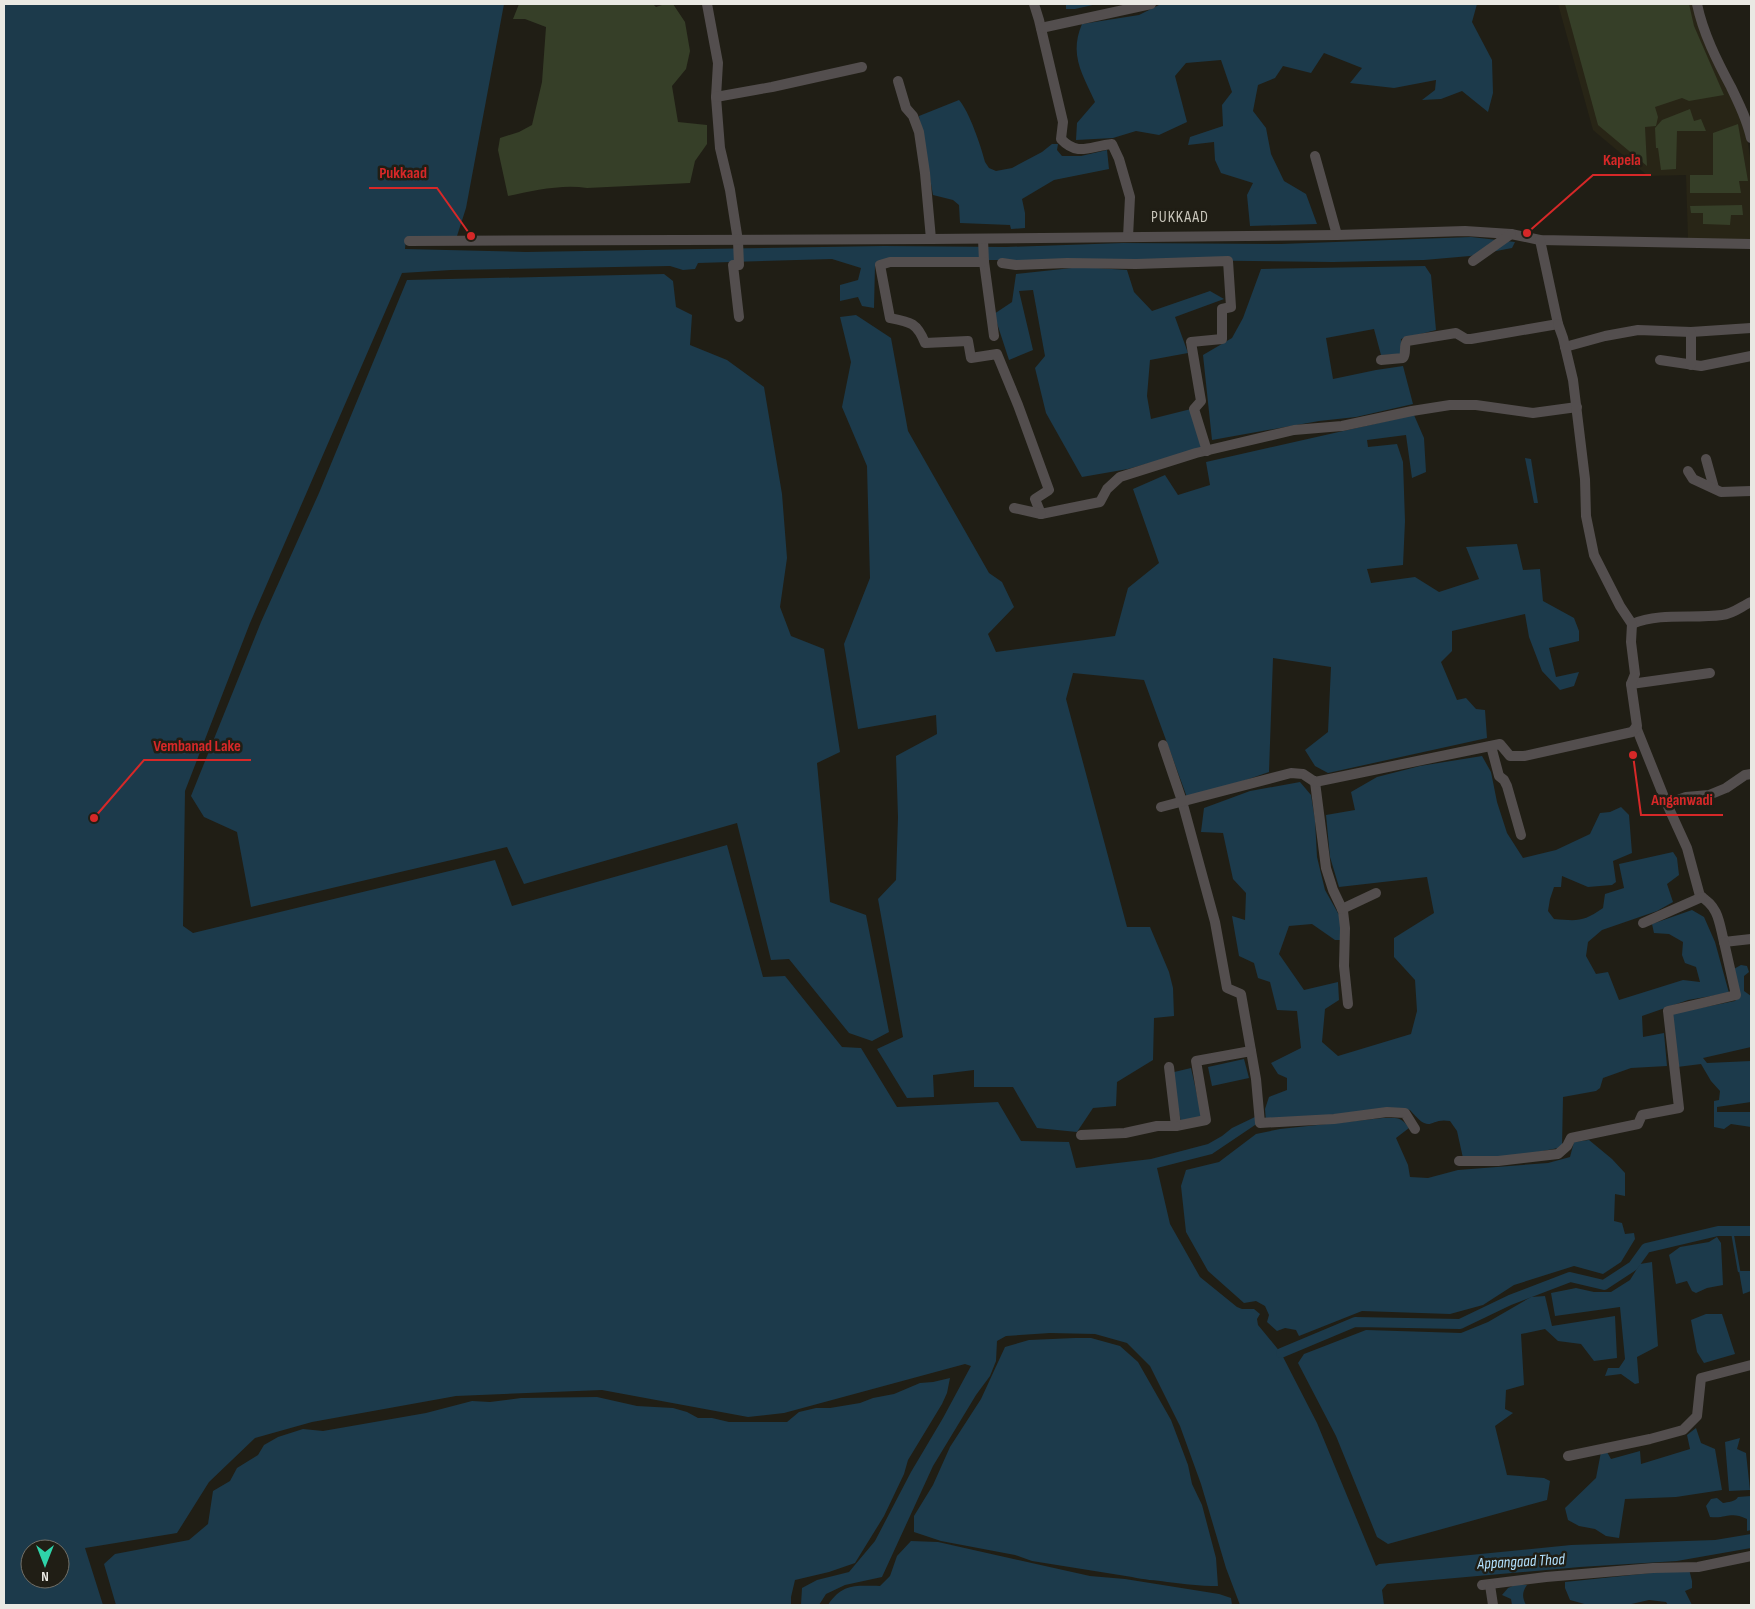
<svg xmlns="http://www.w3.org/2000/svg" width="1755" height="1609" font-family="'Sofia Sans Condensed',sans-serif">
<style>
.built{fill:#282516}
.green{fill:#363f28}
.water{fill:#1c3a4b;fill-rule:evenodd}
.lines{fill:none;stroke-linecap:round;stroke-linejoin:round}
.stream{stroke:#1c3a4b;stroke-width:2.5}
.canal{stroke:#1c3a4b;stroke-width:10}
.minor{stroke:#534e4e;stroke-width:10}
.labels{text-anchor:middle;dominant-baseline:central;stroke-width:5;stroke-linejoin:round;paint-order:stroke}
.neighbourhood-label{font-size:16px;letter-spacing:1px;fill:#cac7bc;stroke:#201e15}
.water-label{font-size:16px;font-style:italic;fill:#b3e1fe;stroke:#201e15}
.leader{fill:none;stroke:#d62828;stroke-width:2}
.callout-dot{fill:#d62828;stroke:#201e15;stroke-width:2}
.callout-label{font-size:16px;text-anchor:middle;font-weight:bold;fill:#d62828;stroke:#201e15;stroke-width:5;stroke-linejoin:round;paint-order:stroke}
</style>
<rect width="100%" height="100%" fill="#201e15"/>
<path class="built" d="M 1558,4 L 1695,4 L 1745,124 L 1751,163 L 1751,239 L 1688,240 L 1686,175 L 1648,176 L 1593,130 Z"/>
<g class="green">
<path d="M 519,4 L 653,4 L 656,7 L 665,4 L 673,4 L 685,22 L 690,51 L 686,69 L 672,86 L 678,122 L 707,125 L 707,144 L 695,161 L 690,183 L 587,188 C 561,184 533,191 508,196 L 498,150 L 500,138 L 519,132 L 532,125 L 542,82 L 546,27 L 525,19 L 513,19 Z"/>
<path d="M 1565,4 L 1689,4 L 1694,26 L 1724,95 L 1689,101 L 1682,98 L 1655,107 L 1658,117 L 1656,126 L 1645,127 L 1647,166 L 1598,125 Z"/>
<path d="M 1690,109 L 1694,121 L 1701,119 L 1706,131 L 1677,131 L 1676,169 L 1661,170 L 1658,148 L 1656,148 L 1655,128 L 1662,120 Z"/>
<path d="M 1738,124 L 1748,181 L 1739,181 L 1741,193 L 1690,193 L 1690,175 L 1713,175 L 1713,133 Z"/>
<path d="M 1742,205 L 1743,215 L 1731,215 L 1730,225 L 1703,224 L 1703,213 L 1691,213 L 1690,206 Z"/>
</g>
<g class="water">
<path d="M 4,4 L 504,4 L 466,208 L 457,236 L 406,238 L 405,249 L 526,252 L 884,246 L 1006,247 L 1123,243 L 1281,244 L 1471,237 L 1515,242 L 1512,248 L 1470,256 L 1424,260 L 1333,262 L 1171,260 L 883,260 L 875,265 L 874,308 L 862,306 L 858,297 L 840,301 L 840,285 L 858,280 L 861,268 L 832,259 L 698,263 L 695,269 L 683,270 L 670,266 L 451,270 L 402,273 L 250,623 L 185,791 L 183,926 L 193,933 L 495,860 L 512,906 L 727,845 L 763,977 L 785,976 L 842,1047 L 861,1048 L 897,1107 L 998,1102 L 1021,1141 L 1069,1142 L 1076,1168 L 1151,1159 L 1208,1144 L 1222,1136 L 1232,1128 L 1255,1117 L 1258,1123 L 1212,1154 L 1157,1168 L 1170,1224 L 1200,1277 L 1237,1307 L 1242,1309 L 1254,1309 L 1260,1314 L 1257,1319 L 1258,1325 L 1281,1353 L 1317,1423 L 1376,1566 L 1379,1564 L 1571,1545 L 1715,1540 L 1751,1534 L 1751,1548 L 1677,1561 L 1580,1567 L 1387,1584 L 1382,1590 L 1384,1605 L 1240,1605 L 1226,1568 L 1201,1484 L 1180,1426 L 1150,1366 L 1127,1343 L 1095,1334 L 1050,1333 L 1006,1336 L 997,1341 L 996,1361 L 990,1376 L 976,1395 L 933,1466 L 882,1577 L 845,1585 L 826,1594 L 819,1605 L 801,1605 L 802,1588 L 817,1580 L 849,1572 L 875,1541 L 911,1472 L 943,1418 L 971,1366 L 965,1364 L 784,1413 L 748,1417 L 602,1390 L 456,1396 L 312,1422 L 255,1438 L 209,1482 L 177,1533 L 85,1548 L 103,1605 L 4,1605 ZM 30,1549 L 60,1549 L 60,1579 L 30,1579 Z"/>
<path d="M 1066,4 L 1097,4 L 1075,9 L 1066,9 Z"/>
<path d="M 1161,4 L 1477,4 L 1472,22 L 1492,60 L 1493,93 L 1488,112 L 1462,91 L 1441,99 L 1422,100 L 1435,90 L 1436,80 L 1394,88 L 1350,83 L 1362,68 L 1324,53 L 1311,73 L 1283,66 L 1275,78 L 1258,85 L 1253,111 L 1266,128 L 1271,154 L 1284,181 L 1306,194 L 1317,224 L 1250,226 L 1247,195 L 1253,183 L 1221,173 L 1215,160 L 1214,142 L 1188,145 L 1190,137 L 1223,126 L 1222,105 L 1232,92 L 1221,60 L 1186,63 L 1175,76 L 1187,122 L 1159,135 L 1136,131 L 1113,138 L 1076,140 L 1077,123 L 1095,102 C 1082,73 1069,55 1082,24 L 1139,15 Z"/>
<path d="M 959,100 C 969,111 981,146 985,162 L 989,168 L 996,171 L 1012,168 L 1042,152 L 1052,144 L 1058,144 L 1057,150 L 1062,156 L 1081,156 L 1107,150 L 1109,169 L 1054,180 L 1022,199 L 1025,213 L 1025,228 L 1011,229 L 1010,225 L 960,223 L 959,205 L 953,200 L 933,195 L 919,116 Z"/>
<path d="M 1425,266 L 1431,275 L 1436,330 L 1401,339 L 1404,354 L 1381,355 L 1374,329 L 1326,338 L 1333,379 L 1376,370 L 1403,366 L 1413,404 L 1356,417 L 1319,421 L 1212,440 L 1203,355 L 1232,338 L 1243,318 L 1261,269 Z"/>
<path d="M 1081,267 L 1127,270 L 1134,292 L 1152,311 L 1210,291 L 1224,299 L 1175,317 L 1188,353 L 1150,360 L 1147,396 L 1151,419 L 1191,409 L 1203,448 L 1128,469 L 1082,477 L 1046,413 L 1035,368 L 1045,356 L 1033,290 L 1019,291 L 1033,350 L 1009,360 L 994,314 L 1012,302 L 1016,274 Z"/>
<path d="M 664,274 L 673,281 L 676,307 L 692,315 L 690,345 L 727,360 L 764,387 L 782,494 L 787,558 L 780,607 L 791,636 L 824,649 L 840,752 L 817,763 L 830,902 L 866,915 L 889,1032 L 872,1041 L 849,1033 L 789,959 L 771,960 L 737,823 L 524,884 L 507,847 L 251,907 L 237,832 L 204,817 L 191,796 L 261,622 L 319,493 L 407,280 Z"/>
<path d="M 856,315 L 891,338 L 908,431 L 989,573 L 1002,582 L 1014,607 L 988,634 L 996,652 L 1115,636 L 1128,588 L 1159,563 L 1133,489 L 1165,475 L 1178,495 L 1210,485 L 1206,462 L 1414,415 L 1424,438 L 1426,472 L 1412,478 L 1406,435 L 1367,440 L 1368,447 L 1397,444 L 1403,462 L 1405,521 L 1403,565 L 1367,569 L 1371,583 L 1415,577 L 1439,592 L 1479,579 L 1466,547 L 1517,544 L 1523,570 L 1540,569 L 1543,601 L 1574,618 L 1579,631 L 1579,641 L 1549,648 L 1556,677 L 1579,672 L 1574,686 L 1560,690 L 1542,671 L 1529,637 L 1525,614 L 1452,631 L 1452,651 L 1441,662 L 1457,700 L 1466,698 L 1476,709 L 1485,710 L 1487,738 L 1328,773 L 1315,766 L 1305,750 L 1328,732 L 1331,667 L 1273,658 L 1269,772 L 1188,800 L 1144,680 L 1073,673 L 1066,699 L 1127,927 L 1150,927 L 1169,972 L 1173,988 L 1174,1016 L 1154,1018 L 1153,1060 L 1117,1082 L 1116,1106 L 1093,1108 L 1077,1132 L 1037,1128 L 1013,1087 L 974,1087 L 974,1070 L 933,1075 L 934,1097 L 907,1098 L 877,1049 L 903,1037 L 878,899 L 896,880 L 898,817 L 896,756 L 937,734 L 936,715 L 858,729 L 844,644 L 870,578 L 867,466 L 842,407 L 851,362 L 840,317 Z"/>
<path d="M 1525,458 L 1531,459 L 1538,503 L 1534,503 Z"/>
<path d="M 1482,756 L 1491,772 L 1497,802 L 1507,833 L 1523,858 L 1556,850 L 1590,834 L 1600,813 L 1610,812 L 1621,807 L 1629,815 L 1632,853 L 1613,861 L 1616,882 L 1612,885 L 1588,887 L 1562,876 L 1561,887 L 1554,887 L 1550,899 L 1548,911 L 1554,919 C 1578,921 1583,922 1603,908 L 1605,894 L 1624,888 L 1619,864 L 1673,852 L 1677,858 L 1679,875 L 1667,884 L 1673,902 L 1657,911 L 1602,930 L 1588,942 L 1586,956 L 1596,974 L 1608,972 L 1619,1000 L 1683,980 L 1700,982 L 1696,967 L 1685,963 L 1682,955 L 1683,942 L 1669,934 L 1654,933 L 1652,924 L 1692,910 L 1704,917 L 1715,942 L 1729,993 L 1688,1000 L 1642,1016 L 1643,1037 L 1664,1033 L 1667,1066 L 1631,1068 L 1603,1078 L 1600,1088 L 1596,1091 L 1563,1097 L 1562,1147 C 1527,1155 1499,1158 1463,1158 L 1457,1131 L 1450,1121 C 1428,1117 1432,1136 1410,1110 L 1397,1108 L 1266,1122 L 1265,1109 L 1269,1097 L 1287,1090 L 1287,1078 L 1278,1074 L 1271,1063 L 1301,1048 L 1297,1011 L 1277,1010 L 1270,982 L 1258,978 L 1254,963 L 1239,956 L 1232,916 L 1245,920 L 1246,893 L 1233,879 L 1223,833 L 1201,832 L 1204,808 L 1250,791 L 1300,782 L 1311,795 L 1315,820 L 1317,857 L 1325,890 L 1343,922 L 1344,940 L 1335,940 L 1312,924 L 1289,926 L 1279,954 L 1304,990 L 1338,982 L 1339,1000 L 1325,1009 L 1322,1042 L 1338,1056 L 1411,1034 L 1417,1011 L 1415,980 L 1394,957 L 1394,938 L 1434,913 L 1427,877 L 1339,887 L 1330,857 L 1326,815 L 1355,810 L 1351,792 L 1377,777 L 1420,766 Z"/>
<path d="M 1741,965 L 1747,966 L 1749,972 L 1744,976 L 1744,991 L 1751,996 L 1751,1047 L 1703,1058 L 1707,1063 L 1751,1061 L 1751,1102 L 1717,1107 L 1717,1112 L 1751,1112 L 1751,1127 L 1731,1124 L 1724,1129 L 1714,1127 L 1714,1101 L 1719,1100 L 1720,1091 L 1711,1081 L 1701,1064 L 1677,1067 L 1670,1014 L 1735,1001 L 1738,997 L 1732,970 Z"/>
<path d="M 1244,1059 L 1249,1078 L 1212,1086 L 1208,1067 Z"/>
<path d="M 1191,1068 L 1202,1117 L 1181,1122 L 1170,1073 Z"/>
<path d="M 1383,1118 C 1397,1118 1401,1116 1409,1128 L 1396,1138 L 1408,1165 L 1410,1177 L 1428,1178 L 1458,1170 L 1548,1163 L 1570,1157 L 1574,1142 L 1589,1140 L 1612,1159 L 1625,1173 L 1625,1196 L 1615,1194 L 1614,1221 L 1622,1223 L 1625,1234 L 1634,1233 L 1635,1239 L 1621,1262 L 1603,1274 L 1574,1266 L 1514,1285 L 1483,1305 L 1450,1314 L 1362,1311 L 1299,1336 L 1296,1330 L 1285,1328 L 1277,1331 L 1267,1322 L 1269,1315 L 1265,1306 L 1256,1301 L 1244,1303 L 1208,1271 L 1186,1232 L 1181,1186 L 1186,1170 L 1219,1162 L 1256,1134 L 1280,1129 Z"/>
<path d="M 1717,1237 L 1721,1243 L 1723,1285 L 1707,1288 L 1696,1293 L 1692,1291 L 1687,1281 L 1676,1284 L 1669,1255 L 1680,1247 L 1709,1242 Z"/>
<path d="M 1652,1262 L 1658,1346 L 1637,1357 L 1639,1383 L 1635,1384 L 1621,1374 L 1605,1376 L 1608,1368 L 1619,1368 L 1625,1359 L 1620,1307 L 1555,1316 L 1551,1293 L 1576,1288 L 1594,1292 L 1611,1292 L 1630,1280 L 1640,1264 Z"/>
<path d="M 1739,1271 L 1751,1271 L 1751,1291 L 1743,1294 Z"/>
<path d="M 1545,1296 L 1552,1326 L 1615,1316 L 1617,1358 L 1594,1361 L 1581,1344 L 1558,1341 L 1545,1329 L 1521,1334 L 1524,1385 L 1506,1390 L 1505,1409 L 1513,1413 L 1495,1426 L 1507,1475 L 1544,1478 L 1550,1481 L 1547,1500 L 1388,1544 L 1377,1537 L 1336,1436 L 1298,1363 L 1304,1354 L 1366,1330 L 1461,1333 L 1488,1322 L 1531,1297 Z"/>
<path d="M 1706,1314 L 1722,1314 L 1735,1354 L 1704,1363 L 1697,1352 L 1691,1320 Z"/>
<path d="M 1075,1338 L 1091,1338 L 1120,1346 L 1138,1362 L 1171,1420 L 1188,1465 L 1192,1484 L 1202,1505 L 1216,1558 L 1218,1586 C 1198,1586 1186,1584 1167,1582 C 1155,1580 1144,1580 1132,1577 L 1032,1561 L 1015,1555 L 941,1541 L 914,1532 L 914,1516 L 933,1485 L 950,1447 L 981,1399 L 1005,1347 L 1029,1340 Z"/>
<path d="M 950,1378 L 947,1393 L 942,1404 L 908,1460 L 904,1474 L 884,1516 L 855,1563 L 829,1572 L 795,1580 L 791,1597 L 791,1605 L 116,1605 L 104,1564 L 115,1554 L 189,1540 L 208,1524 L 213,1491 L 230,1481 L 237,1468 L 258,1455 L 264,1445 L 278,1437 L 303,1429 L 323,1431 L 426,1413 L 472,1401 L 490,1402 L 521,1398 L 597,1397 L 637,1406 L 673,1408 L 687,1412 L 698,1418 L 712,1418 L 729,1422 L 787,1422 L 799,1412 L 816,1408 L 830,1408 L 860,1403 L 873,1398 L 894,1394 L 920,1383 L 933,1382 Z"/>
<path d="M 1696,1428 L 1701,1443 L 1715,1449 L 1722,1490 L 1676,1497 L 1625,1499 L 1619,1538 L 1606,1536 L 1595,1529 L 1579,1526 L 1568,1520 L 1565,1508 L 1596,1478 L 1601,1452 L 1607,1452 L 1611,1459 L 1640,1451 L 1641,1464 L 1690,1449 L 1687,1435 Z"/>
<path d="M 1740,1438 L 1737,1449 L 1746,1453 L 1750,1490 L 1729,1491 L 1725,1442 Z"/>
<path d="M 1751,1496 L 1751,1530 L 1747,1531 L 1747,1519 C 1730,1511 1727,1519 1710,1517 L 1706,1506 L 1711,1499 L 1717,1498 L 1723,1503 C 1728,1502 1735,1502 1738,1497 Z"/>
<path d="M 911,1541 L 938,1542 L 1090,1576 L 1125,1579 L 1219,1594 L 1231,1598 L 1232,1605 L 828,1605 C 843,1583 855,1586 880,1586 L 890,1576 L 897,1556 Z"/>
<path d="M 1689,1569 L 1692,1581 L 1692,1588 L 1685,1591 L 1692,1605 L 1668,1605 L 1666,1602 L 1649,1600 L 1627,1605 L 1588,1605 L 1570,1600 L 1565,1588 L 1565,1582 Z"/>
<path d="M 1515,1585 L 1527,1585 C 1522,1592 1522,1597 1526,1605 L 1512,1605 L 1511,1599 L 1502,1595 L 1508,1588 Z"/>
</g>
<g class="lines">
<path class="stream" d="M 1732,1231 L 1739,1271"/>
<path class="canal" d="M 1281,1353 L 1355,1322 L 1460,1324 L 1510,1300 L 1570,1277 L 1604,1285 L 1633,1266 L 1646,1248 L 1718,1231 L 1751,1231"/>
<g class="minor">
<path d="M 707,4 L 718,63 L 716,97 L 720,148 L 730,190 L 738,241 L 739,265 L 733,265 L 739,317"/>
<path d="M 1034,4 L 1039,20 L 1063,122 L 1061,139 C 1078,157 1090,146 1112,144 L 1119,159 L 1130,197 L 1128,237"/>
<path d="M 1697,4 C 1703,33 1717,61 1731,87 C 1739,104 1747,119 1751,138"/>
<path d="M 1041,28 L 1151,4"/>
<path d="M 898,81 L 906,108 L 913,116 L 919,132 L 925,173 L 931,239"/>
<path d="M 716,97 L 772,87 L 862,67"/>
<path d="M 1315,156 L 1337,235"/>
<path d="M 983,239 L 984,262 L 994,336"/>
<path d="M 409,241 L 931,239 L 1337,235 L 1465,231 L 1511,234 L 1540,240 L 1751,244"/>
<path d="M 1473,261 L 1511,234"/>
<path d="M 984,262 L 890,262 L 880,265 L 890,318 C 911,322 917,323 925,343 L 968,341 L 971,358 L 997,354 L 1018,405 L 1049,490 L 1035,499 L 1041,514 L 1100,502 L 1107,489 L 1120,477 L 1196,453 L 1294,430 L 1342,426 L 1412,411 L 1450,405 L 1476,405 L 1533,413 L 1577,407"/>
<path d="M 1002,263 L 1016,265 L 1067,263 L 1136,264 L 1228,261 L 1231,307 L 1222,309 L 1222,339 L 1191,342 L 1201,401 L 1194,409 L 1207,451"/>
<path d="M 1565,347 L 1605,336 L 1638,330 L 1691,332 L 1751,328"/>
<path d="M 1381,360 L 1403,358 C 1407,353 1403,346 1407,341 L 1456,333 L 1466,339 L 1471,339 L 1558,324 L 1540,240"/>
<path d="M 1660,360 L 1701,366 L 1751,356"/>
<path d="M 1691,365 L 1691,332"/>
<path d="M 1706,459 L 1714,488"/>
<path d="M 1688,471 L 1693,479 L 1721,492 L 1751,491"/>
<path d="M 1014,508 L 1041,514"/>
<path d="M 1632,624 C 1661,612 1692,619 1722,615 C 1733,614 1742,606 1751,602"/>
<path d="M 1631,684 L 1710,673"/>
<path d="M 1636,727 L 1666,802 L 1687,848 L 1700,896 C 1719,907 1719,922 1724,942 L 1751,939"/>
<path d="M 1163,745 L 1182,801 L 1215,922 L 1227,988 L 1241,994 L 1256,1079 L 1260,1123 L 1334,1119 L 1387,1112 L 1405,1113 L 1415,1129"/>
<path d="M 1491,746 L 1499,776 L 1504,780 L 1507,786 L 1521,835"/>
<path d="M 1315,782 L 1326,868 L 1333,890 L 1343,911 L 1345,928 L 1344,966 L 1348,1004"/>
<path d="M 1667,804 L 1686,797 L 1709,795 L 1726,788 L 1745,775 L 1751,774"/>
<path d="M 1161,807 L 1291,773 L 1303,774 L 1315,782 L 1500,744 L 1510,756 L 1524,756 L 1632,732 L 1637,726 L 1631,684 L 1635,674 L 1631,642 L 1632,624 L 1620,606 L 1594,555 L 1586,516 L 1585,479 L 1573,380 L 1563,338 L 1558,324"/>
<path d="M 1342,909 L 1376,893"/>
<path d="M 1643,923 L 1702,897"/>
<path d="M 1169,1067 L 1176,1126 L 1206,1120 L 1196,1061 L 1251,1051"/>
<path d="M 1081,1135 L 1125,1133 L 1157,1126 L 1176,1126"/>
<path d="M 1459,1161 L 1498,1161 L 1558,1154 L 1567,1146 L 1571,1138 L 1638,1124 L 1642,1115 L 1679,1108 L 1668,1011 L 1736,995 L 1724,942"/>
<path d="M 1568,1456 L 1650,1439 L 1683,1430 L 1697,1416 L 1701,1378 L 1751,1365"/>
<path d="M 1482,1585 L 1546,1577 L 1653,1568 L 1698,1567 L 1751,1556"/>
<path d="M 1490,1585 L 1493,1605"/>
</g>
</g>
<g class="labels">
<g class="neighbourhood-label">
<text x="1180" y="217">PUKKAAD</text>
</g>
<g class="water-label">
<text transform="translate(1521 1562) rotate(-3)">Appangaad Thod</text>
</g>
</g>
<path class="leader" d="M1527 233L1593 175H1651M471 236L437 188H369M94 818L144 760H251M1633 755L1641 815H1723"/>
<g class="callout-dot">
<circle cx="1527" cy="233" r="5"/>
<circle cx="471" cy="236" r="5"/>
<circle cx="94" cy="818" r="5"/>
<circle cx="1633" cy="755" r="5"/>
</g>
<g class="callout-label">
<text x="1622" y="165">Kapela</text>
<text x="403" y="178">Pukkaad</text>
<text x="197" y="751">Vembanad Lake</text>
<text x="1682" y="805">Anganwadi</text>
</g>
<rect width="1755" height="1609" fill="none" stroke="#eae9e3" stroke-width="10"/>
<g transform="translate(45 1564) rotate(180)"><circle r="24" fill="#201e15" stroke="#716f67"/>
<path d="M0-4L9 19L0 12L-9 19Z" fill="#2fd4aa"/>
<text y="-8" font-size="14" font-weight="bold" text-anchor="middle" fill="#eae9e3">N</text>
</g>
</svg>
